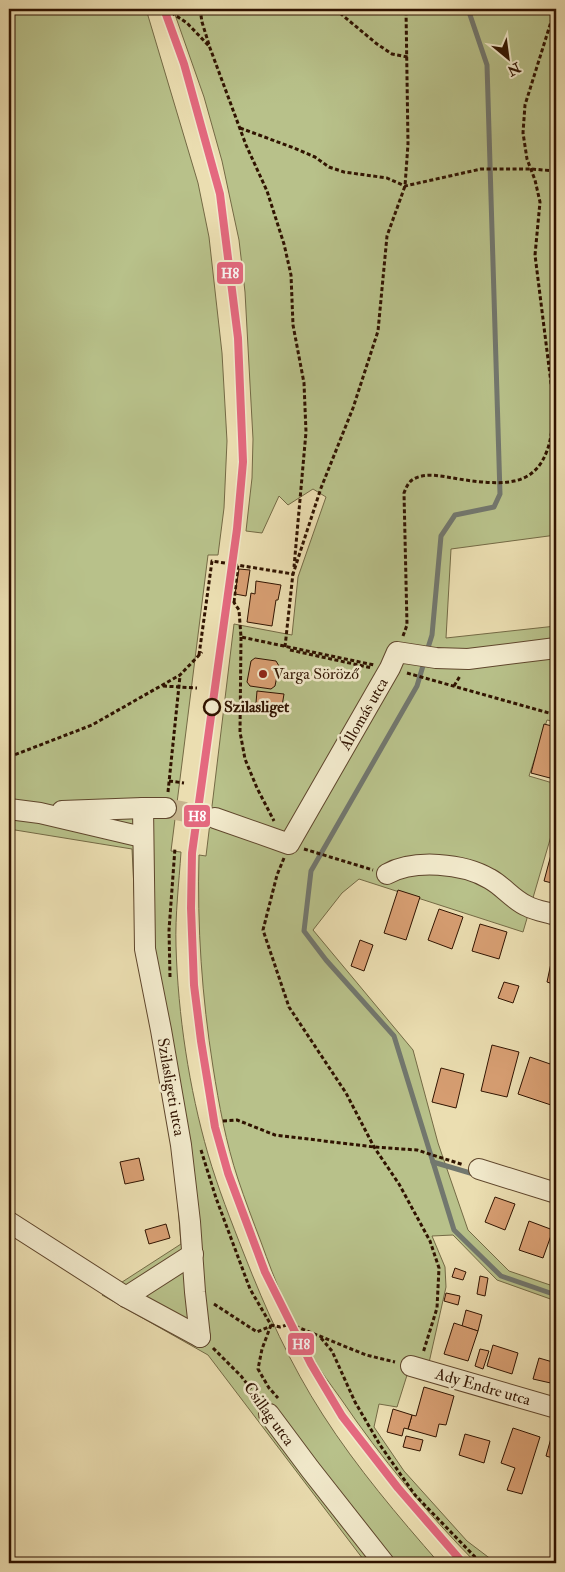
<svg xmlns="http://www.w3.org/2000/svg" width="565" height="1572" font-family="'IM FELL Double Pica',serif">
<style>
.green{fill:#b8c18a;stroke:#746a45}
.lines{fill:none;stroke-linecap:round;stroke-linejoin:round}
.stream{stroke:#72776e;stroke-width:5}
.building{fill:#d89f73;stroke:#301300}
.minor-tunnel{stroke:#c6b58e;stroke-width:20;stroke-dasharray:20 10;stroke-linecap:butt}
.minor-casing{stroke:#5f462c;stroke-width:22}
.path{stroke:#301300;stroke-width:3;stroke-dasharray:4 2.5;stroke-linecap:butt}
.minor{stroke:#f2eacc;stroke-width:20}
.rail-1-casing{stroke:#f2eacc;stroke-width:11}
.rail-1{stroke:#e4697f;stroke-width:8}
.poi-dot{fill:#8f2418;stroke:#f2eacc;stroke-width:2}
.stop-dot{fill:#f2eacc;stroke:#301300;stroke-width:2.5}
.labels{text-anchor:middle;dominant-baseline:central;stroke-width:5;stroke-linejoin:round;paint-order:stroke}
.poi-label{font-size:16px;fill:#301300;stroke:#f2eacc;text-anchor:start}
.stop-label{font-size:16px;font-weight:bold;fill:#301300;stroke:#f2eacc;text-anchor:start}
.street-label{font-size:16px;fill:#301300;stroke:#f2eacc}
.line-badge{stroke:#f2eacc;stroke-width:2}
.badge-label{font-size:14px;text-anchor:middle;font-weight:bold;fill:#fff}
</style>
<rect width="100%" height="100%" fill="#ebdeb1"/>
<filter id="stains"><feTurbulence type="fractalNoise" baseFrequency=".004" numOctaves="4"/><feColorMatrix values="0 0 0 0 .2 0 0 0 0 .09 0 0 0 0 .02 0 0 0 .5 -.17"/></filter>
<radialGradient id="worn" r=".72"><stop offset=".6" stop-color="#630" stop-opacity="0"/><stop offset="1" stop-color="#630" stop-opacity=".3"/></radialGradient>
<g class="green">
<path d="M 9,9 L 146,9 L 198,183 L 209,237 L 222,353 L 227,441 L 224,508 L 218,555 L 208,555 L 171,851 L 181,852 C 179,883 175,915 176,946 C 178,1015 189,1088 208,1154 C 218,1188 231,1221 244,1254 C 266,1310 290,1364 323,1415 C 357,1468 398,1516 439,1563 L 366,1563 L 208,1355 L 102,1295 L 181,1244 L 173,1142 L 136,929 L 132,849 L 9,829 Z"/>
<path d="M 173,9 L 556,9 L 556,535 L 451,549 L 446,638 L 556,626 L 556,722 L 547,720 L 529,776 L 556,784 L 556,819 L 523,932 L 359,879 L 342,893 L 313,930 L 413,1050 L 438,1143 L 468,1230 L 509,1271 L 556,1287 L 556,1301 L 497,1280 L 453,1235 L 432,1236 L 445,1267 L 446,1287 L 426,1376 L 408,1372 L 397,1407 L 379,1404 L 374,1427 L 404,1471 L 467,1541 L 496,1563 L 476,1563 C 426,1512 381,1458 341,1399 C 331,1385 321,1372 312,1357 C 291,1321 275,1281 261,1242 C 253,1221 245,1200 238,1179 C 226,1143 219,1105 213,1067 C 202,997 197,927 199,855 L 206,856 L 234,624 L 292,635 L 298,577 L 326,497 L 313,489 L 288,505 L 279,496 L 262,533 L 246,531 L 252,478 L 253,439 L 245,292 L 239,240 L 222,161 L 204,97 Z"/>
</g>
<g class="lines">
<g class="stream">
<path d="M 427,651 L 432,635 L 441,536 L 455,515 L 494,507 L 500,494 L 487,65 L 468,9"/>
<path d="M 425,659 L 417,686 L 311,871 L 304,931 L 326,960 L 394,1036 L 454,1230 L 501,1276 L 556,1295"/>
<path d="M 433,1162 L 477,1175"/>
</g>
</g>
<g class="building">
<path d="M 239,569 L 250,570 L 246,596 L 235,594 Z"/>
<path d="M 256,581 L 281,585 L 278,600 L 276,600 L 272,626 L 247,622 L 251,593 L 255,594 Z"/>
<path d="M 255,658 L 276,661 L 279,666 L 275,686 L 271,689 L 250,686 L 247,682 L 251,661 Z"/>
<path d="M 257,691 L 284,694 L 282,706 L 256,703 Z"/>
<path d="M 544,724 L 556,727 L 556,758 L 550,778 L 531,773 Z"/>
<path d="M 556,836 L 556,884 L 544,881 Z"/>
<path d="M 398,890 L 420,897 L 406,940 L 384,933 Z"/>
<path d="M 439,909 L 463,917 L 452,949 L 428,940 Z"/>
<path d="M 480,924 L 507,932 L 499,959 L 472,951 Z"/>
<path d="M 360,940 L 373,945 L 364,971 L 351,966 Z"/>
<path d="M 554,949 L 556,950 L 556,985 L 547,982 Z"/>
<path d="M 504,982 L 519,986 L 513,1003 L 498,998 Z"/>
<path d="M 492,1045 L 519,1052 L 507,1097 L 481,1091 Z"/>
<path d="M 530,1057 L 556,1066 L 556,1089 L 551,1105 L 518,1094 Z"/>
<path d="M 441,1068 L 464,1074 L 456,1108 L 432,1102 Z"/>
<path d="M 139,1158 L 144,1180 L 125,1184 L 120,1162 Z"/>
<path d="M 495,1197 L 515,1204 L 505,1230 L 485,1222 Z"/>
<path d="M 529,1221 L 553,1230 L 543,1258 L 519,1250 Z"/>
<path d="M 166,1224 L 170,1238 L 149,1244 L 145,1230 Z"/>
<path d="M 455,1268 L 466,1272 L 463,1280 L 452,1277 Z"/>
<path d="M 480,1276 L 488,1278 L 485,1296 L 477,1294 Z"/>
<path d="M 446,1293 L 460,1296 L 458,1305 L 444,1301 Z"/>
<path d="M 466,1310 L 482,1315 L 478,1331 L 462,1326 Z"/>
<path d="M 454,1323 L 478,1331 L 468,1361 L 444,1354 Z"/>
<path d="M 493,1345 L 518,1353 L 512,1374 L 487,1366 Z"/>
<path d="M 480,1349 L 489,1351 L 483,1369 L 475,1366 Z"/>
<path d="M 539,1358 L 556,1363 L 555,1384 L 533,1379 Z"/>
<path d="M 424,1387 L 454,1396 L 446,1425 L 439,1424 L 436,1437 L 408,1429 L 412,1415 L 416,1416 Z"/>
<path d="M 393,1409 L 412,1415 L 408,1429 L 404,1428 L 402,1436 L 387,1432 Z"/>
<path d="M 513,1428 L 540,1437 L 522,1494 L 507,1490 L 515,1468 L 501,1463 Z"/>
<path d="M 553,1431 L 556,1432 L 556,1459 L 546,1456 Z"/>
<path d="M 465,1434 L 490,1441 L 484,1463 L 459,1455 Z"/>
<path d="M 406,1436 L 423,1440 L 420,1451 L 403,1447 Z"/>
</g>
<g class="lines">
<path class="minor-tunnel" d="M 166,808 L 215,818"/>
<defs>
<g id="minor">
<path d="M 166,808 L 143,808 L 145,949 L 161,1030 L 181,1145 L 190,1222 L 195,1292 L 200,1337"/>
<path d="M 9,809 L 40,813 L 142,837"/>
<path d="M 62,811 L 143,808"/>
<path d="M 215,818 L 289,844 L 390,668 L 397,652 L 436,658 L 468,659 L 556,648"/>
<path d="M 387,874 C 414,859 463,863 490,879 C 503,886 513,900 527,906 C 536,911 547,912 556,915"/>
<path d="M 479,1169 L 556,1193"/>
<path d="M 9,1222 L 126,1297 L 200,1337"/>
<path d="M 126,1297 L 193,1254"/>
<path d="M 411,1366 L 556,1408"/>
<path d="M 269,1414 L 310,1469 L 384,1563"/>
</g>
</defs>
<use href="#minor" class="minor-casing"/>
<g class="path">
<path d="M 166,9 L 187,23 L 209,46"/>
<path d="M 200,9 L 202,22 L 210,48 L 246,145 L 267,191 L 284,244 L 291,275 L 293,325 L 304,383 L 306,432 L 294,567"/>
<path d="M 335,9 L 377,44 L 392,54 L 408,57"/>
<path d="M 240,128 L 294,148 L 315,157 L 329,167 L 344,172 L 387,178 L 405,186 L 481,169 L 531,169 L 556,171"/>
<path d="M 233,601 L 239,610 L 241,637 L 374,665"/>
<path d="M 234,602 L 238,564"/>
<path d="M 403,636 L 407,625 L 404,493 C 406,488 408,483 412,480 C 424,472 440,476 453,478 C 470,481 498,485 514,481 C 551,474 554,429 553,399 L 535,255 L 540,202 L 535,180 L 527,159 L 523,133 L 525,105 L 555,9"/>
<path d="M 241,637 L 240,732 L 245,759 L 257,788 L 274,821"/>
<path d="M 285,647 L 293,573"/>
<path d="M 290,650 L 372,668"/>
<path d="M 199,655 L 212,561 L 293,574 L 321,488 L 353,408 L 378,331 L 387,236 L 405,186 L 408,144 L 406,9"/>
<path d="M 407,673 L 556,715"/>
<path d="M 163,686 L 197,688"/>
<path d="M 454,686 L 460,676"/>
<path d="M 9,757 L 92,725 L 180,675 L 202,652"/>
<path d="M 169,781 L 184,783"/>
<path d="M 168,792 L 180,676"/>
<path d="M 304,849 L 373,870"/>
<path d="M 284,858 L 277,875 L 263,930 L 289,1007 L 346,1093 L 374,1147 L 399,1184 L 430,1241 L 439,1268 L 437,1308 L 423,1353"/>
<path d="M 170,977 L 169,930 L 175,848"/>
<path d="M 223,1121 L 237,1120 L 275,1135 L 374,1147 L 417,1150 L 464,1165"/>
<path d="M 201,1150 L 216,1198 L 250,1289 L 271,1325 L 280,1327 L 290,1324 L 366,1355 L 395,1362"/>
<path d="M 214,1304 L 257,1332 L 271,1326"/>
<path d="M 271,1325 L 262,1349 L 258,1369 L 269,1388 L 278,1398"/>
<path d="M 321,1338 L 332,1351 L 355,1402 L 380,1445 L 415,1495 L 477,1559 L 486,1563"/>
<path d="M 213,1348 L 241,1376 L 260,1401"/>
</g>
<use href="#minor" class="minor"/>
<defs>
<path id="rail-1" d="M 164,9 L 184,64 L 220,194 L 238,338 L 243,462 L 237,529 L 192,853 L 191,908 L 194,985 L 201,1041 L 215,1127 L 228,1173 L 265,1272 L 311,1364 L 342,1416 L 398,1488 L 463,1563"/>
</defs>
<use href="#rail-1" class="rail-1-casing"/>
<use href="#rail-1" class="rail-1"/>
</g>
<circle class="poi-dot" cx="263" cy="674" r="5"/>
<circle class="stop-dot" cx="212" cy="707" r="8"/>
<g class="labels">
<g class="poi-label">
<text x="273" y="674">Varga Söröző</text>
</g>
<g class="stop-label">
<text x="224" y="707">Szilasliget</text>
</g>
<g class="street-label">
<text transform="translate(364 714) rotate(-60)">Állomás utca</text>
<text transform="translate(171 1087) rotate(80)">Szilasligeti utca</text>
<text transform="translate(483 1387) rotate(16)">Ady Endre utca</text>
<text transform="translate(269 1414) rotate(54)">Csillag utca</text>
</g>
</g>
<g class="line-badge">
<rect x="216" y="261" width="28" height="24" rx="5" fill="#e4697f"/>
<rect x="183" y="804" width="28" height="24" rx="5" fill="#e4697f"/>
<rect x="287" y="1332" width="28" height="24" rx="5" fill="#e4697f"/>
</g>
<g class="badge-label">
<text x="230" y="278">H8</text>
<text x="197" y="821">H8</text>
<text x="301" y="1349">H8</text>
</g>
<rect width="565" height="1572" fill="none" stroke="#ebdeb1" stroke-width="30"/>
<rect x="10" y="10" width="545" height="1552" fill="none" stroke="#301300" stroke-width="2.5"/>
<rect x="15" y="15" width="535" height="1542" fill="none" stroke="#301300"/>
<g transform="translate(508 58) rotate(151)" stroke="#f2eacc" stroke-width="4" paint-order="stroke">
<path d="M0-4L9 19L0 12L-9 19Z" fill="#301300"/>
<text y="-8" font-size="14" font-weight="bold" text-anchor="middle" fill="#301300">N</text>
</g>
<rect width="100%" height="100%" filter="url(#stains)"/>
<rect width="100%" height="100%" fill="url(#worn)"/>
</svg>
